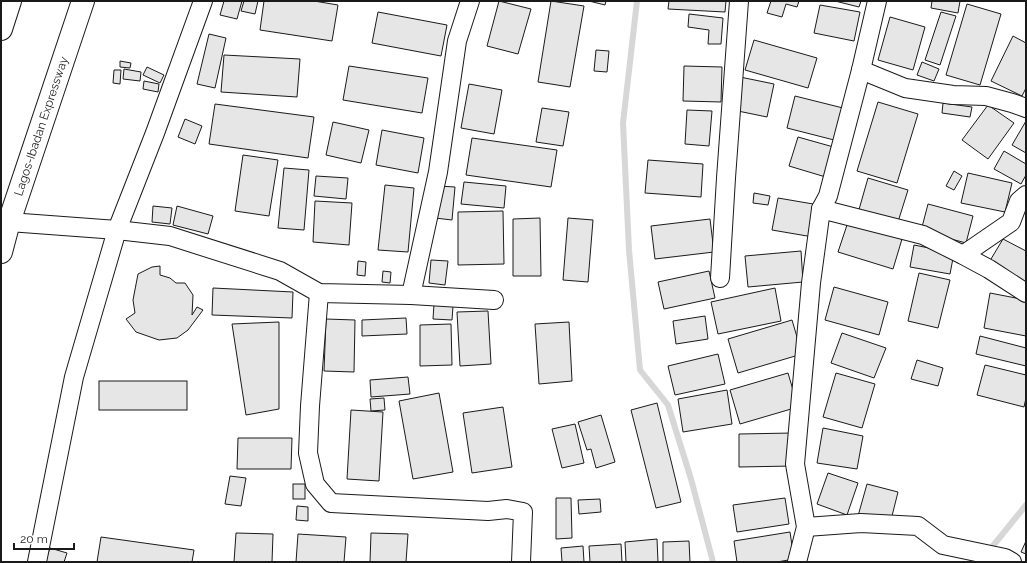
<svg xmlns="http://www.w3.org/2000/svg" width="1027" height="563" font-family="Raleway,sans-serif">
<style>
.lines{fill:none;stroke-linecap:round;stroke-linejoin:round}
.stream{stroke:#d7d7d7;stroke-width:6}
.building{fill:#e6e6e6;stroke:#1a1a1a}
.street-casing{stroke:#1a1a1a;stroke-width:20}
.highway-casing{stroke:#1a1a1a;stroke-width:24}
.street{stroke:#fff;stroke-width:18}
.highway{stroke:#fff;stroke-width:22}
.labels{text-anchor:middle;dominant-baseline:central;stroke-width:3;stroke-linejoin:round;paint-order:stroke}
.street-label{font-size:12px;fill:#1a1a1a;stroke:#fff}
</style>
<rect width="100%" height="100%" fill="#fff"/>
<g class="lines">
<g class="stream">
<path d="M 637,1 L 623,123 L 629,250 L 640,370 L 668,405 L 691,479 L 713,562"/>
<path d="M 988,552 L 1026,505"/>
</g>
</g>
<g class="building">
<path d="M 224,1 L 242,1 L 237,19 L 220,15 Z"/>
<path d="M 244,1 L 258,1 L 255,14 L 241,11 Z"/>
<path d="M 264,1 L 314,1 L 338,5 L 332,41 L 260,30 Z"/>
<path d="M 499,1 L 531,9 L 518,54 L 487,46 Z"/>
<path d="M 551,1 L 584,6 L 570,87 L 538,82 Z"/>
<path d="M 589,1 L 606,1 L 605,5 Z"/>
<path d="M 669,1 L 726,1 L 725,12 L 668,9 Z"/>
<path d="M 771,1 L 799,1 L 797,7 L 786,4 L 782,17 L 767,13 Z"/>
<path d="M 835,1 L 861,1 L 859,7 Z"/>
<path d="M 932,1 L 960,1 L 958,13 L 931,8 Z"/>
<path d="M 967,4 L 1001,14 L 980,85 L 946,75 Z"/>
<path d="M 820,5 L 860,12 L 854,41 L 814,33 Z"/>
<path d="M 378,12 L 447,25 L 441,56 L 372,43 Z"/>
<path d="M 941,12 L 956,16 L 940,65 L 925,60 Z"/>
<path d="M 689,14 L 723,18 L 721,44 L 708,44 L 709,30 L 688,27 Z"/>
<path d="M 890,17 L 925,27 L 913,70 L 878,60 Z"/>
<path d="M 209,34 L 226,38 L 215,88 L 197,84 Z"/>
<path d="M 1013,36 L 1026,43 L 1026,88 L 1022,96 L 991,81 Z"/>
<path d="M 754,40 L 817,58 L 808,88 L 745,70 Z"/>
<path d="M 596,50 L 609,51 L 607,72 L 594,71 Z"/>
<path d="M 224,55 L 300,59 L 297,97 L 221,92 Z"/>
<path d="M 120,61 L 131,63 L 130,68 L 120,67 Z"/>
<path d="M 922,62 L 939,69 L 934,81 L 917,75 Z"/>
<path d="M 349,66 L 428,78 L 422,113 L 343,100 Z"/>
<path d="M 684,66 L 722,67 L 721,102 L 683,101 Z"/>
<path d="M 147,67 L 164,75 L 160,83 L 143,75 Z"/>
<path d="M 124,69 L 141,72 L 140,81 L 123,79 Z"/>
<path d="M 114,70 L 121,70 L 120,84 L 113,83 Z"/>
<path d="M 740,77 L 774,84 L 767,117 L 733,110 Z"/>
<path d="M 144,81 L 159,84 L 158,92 L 143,89 Z"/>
<path d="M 469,84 L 502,90 L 494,134 L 461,128 Z"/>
<path d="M 795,96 L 847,109 L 838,141 L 787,128 Z"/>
<path d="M 878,102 L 918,114 L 897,183 L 857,171 Z"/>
<path d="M 943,103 L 972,107 L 970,117 L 942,113 Z"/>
<path d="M 215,104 L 314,117 L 308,158 L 209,144 Z"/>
<path d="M 988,105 L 1014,123 L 988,159 L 962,140 Z"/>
<path d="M 542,108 L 569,112 L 563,146 L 536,142 Z"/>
<path d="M 687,110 L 712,111 L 709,146 L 685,144 Z"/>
<path d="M 185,119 L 202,126 L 195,144 L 178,137 Z"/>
<path d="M 1026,121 L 1026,153 L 1012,145 Z"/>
<path d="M 333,122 L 369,130 L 361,163 L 326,155 Z"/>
<path d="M 382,130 L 424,138 L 418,173 L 376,165 Z"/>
<path d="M 798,137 L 837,148 L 829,178 L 789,166 Z"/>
<path d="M 472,138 L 557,150 L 551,187 L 466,175 Z"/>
<path d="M 1004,151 L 1026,164 L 1026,175 L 1021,184 L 994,169 Z"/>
<path d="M 243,155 L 278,160 L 269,216 L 235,211 Z"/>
<path d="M 648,160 L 703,164 L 701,197 L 645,193 Z"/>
<path d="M 284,168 L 309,170 L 304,230 L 278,228 Z"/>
<path d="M 954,171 L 962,176 L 954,190 L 946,186 Z"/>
<path d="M 968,173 L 1012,183 L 1005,212 L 961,203 Z"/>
<path d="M 316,176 L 348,178 L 346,199 L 314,196 Z"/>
<path d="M 868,178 L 908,190 L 897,225 L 858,213 Z"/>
<path d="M 464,182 L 506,186 L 504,208 L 461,204 Z"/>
<path d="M 385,185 L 414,188 L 408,252 L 378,250 Z"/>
<path d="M 439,186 L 455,187 L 452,220 L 435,218 Z"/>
<path d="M 754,193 L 770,196 L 768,205 L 753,203 Z"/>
<path d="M 778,198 L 819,205 L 813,237 L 772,230 Z"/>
<path d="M 315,201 L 352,203 L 349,245 L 313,242 Z"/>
<path d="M 928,204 L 973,216 L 966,243 L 921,231 Z"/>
<path d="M 153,206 L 172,208 L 170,224 L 152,222 Z"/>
<path d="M 177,206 L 213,216 L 208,234 L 173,225 Z"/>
<path d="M 503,211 L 504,264 L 458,265 L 458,212 Z"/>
<path d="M 540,218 L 541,276 L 513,276 L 513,219 Z"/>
<path d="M 568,218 L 593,220 L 588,282 L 563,280 Z"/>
<path d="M 710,219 L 714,252 L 655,259 L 651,226 Z"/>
<path d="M 848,222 L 902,239 L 893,269 L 838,252 Z"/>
<path d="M 1003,239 L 1026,251 L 1026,286 L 988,264 Z"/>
<path d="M 914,245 L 954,253 L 950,274 L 910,267 Z"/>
<path d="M 801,251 L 803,282 L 748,287 L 745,256 Z"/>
<path d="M 431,260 L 448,261 L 445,285 L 429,283 Z"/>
<path d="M 358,261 L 366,262 L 365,276 L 357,275 Z"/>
<path d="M 160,266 L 160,275 L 170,278 L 176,283 L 185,283 L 193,295 L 192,315 L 197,307 L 203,310 L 188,330 L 177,338 L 159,340 L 136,332 L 126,319 L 135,313 L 133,300 L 138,274 L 152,267 Z"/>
<path d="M 383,271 L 391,272 L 390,283 L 382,282 Z"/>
<path d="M 709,271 L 715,298 L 664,309 L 658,282 Z"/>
<path d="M 919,273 L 950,280 L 938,328 L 908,321 Z"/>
<path d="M 834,287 L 888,302 L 879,335 L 825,320 Z"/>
<path d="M 213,288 L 293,292 L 292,318 L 212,315 Z"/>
<path d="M 775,288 L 781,321 L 718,334 L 711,302 Z"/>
<path d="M 990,293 L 1026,300 L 1026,336 L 984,328 Z"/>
<path d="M 434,304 L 453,306 L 452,320 L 433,319 Z"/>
<path d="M 488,311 L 491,364 L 460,366 L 457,312 Z"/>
<path d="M 705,316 L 708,339 L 676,344 L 673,321 Z"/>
<path d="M 406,318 L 407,334 L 362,336 L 362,320 Z"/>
<path d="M 326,319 L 355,320 L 354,372 L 324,371 Z"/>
<path d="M 792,320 L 802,354 L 738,373 L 728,339 Z"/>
<path d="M 279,322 L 279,409 L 246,415 L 232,324 Z"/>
<path d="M 569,322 L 572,381 L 539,384 L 535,324 Z"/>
<path d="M 451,324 L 452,365 L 420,366 L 420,325 Z"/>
<path d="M 842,333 L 886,348 L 874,378 L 831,363 Z"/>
<path d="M 980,336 L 1026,348 L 1026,366 L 976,354 Z"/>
<path d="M 718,354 L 725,384 L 675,395 L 668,366 Z"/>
<path d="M 917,360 L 943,368 L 938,386 L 911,379 Z"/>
<path d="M 985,365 L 1026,375 L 1026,398 L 1024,407 L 977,395 Z"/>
<path d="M 788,373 L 798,407 L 740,424 L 730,390 Z"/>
<path d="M 836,373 L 875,384 L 862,428 L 823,417 Z"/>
<path d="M 408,377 L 410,394 L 371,397 L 370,380 Z"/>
<rect x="99" y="381" width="88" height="29"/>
<path d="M 727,390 L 732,424 L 683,432 L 678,399 Z"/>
<path d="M 439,393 L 453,472 L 413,479 L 399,401 Z"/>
<path d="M 384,398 L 385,410 L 371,411 L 370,399 Z"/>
<path d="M 657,403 L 681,502 L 656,508 L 631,410 Z"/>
<path d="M 503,407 L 512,467 L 472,473 L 463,413 Z"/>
<path d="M 351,410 L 383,412 L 379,481 L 347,479 Z"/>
<path d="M 601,415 L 615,462 L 596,468 L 591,449 L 587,450 L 578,422 Z"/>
<path d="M 575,424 L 584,463 L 562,468 L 552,429 Z"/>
<path d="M 823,428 L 863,436 L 857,469 L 817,463 Z"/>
<path d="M 793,433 L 793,466 L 739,467 L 739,434 Z"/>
<path d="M 238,438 L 292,438 L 291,469 L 237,469 Z"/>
<path d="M 828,473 L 858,483 L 847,515 L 817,504 Z"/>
<path d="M 230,476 L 246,478 L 241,506 L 225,504 Z"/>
<rect x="293" y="484" width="12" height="15"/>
<path d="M 867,484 L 898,492 L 890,524 L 858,516 Z"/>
<path d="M 556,498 L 571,498 L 572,538 L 556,539 Z"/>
<path d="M 785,498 L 789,524 L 737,532 L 733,505 Z"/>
<path d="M 600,499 L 601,512 L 579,514 L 578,500 Z"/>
<path d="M 297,506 L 308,507 L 308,521 L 296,520 Z"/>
<path d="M 790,532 L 794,559 L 777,562 L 737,562 L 734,541 Z"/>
<path d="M 236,533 L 273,534 L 272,562 L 234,562 Z"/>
<path d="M 371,533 L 408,534 L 406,562 L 370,562 Z"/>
<path d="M 298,534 L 346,537 L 344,562 L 296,562 Z"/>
<path d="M 101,537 L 194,550 L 192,562 L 97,562 Z"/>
<path d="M 657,539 L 658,562 L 626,562 L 625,542 Z"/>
<path d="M 689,541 L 690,562 L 663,562 L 663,542 Z"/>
<path d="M 1026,541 L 1026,554 L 1021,552 Z"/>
<path d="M 621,544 L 622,562 L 590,562 L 589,546 Z"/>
<path d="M 583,546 L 584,562 L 562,562 L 561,548 Z"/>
<path d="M 50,548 L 67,553 L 64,562 L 45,562 Z"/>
</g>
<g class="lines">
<defs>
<g id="street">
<path d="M 861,70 L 905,88 L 953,95 L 986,96 L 1012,103 L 1026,108"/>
<path d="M 821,209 L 923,235 L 963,255 L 989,269 L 1026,293"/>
<path d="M 9,222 L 117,230 L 170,236 L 280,271 L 319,293 L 411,295 L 494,300"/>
<path d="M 963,255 L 1011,222 L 1019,201 L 1026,195"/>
<path d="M 720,278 L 726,178 L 739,1"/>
<path d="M 319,293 L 310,406 L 308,453 L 315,484 L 331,503 L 488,511 L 507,509 L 523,512 L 521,562"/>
<path d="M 411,295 L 438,172 L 457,41 L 470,1"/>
<path d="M 806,527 L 861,523 L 918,526 L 943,545 L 1005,558 L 1012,562"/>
<path d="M 37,562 L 74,377 L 117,230 L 155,133 L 203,1"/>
<path d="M 797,562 L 806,527 L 795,464 L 811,283 L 821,209 L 828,196 L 861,70 L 877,1"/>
</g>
<g id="highway">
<path d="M 1,29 L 10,1"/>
<path id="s1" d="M 1,252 L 9,222 L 83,1"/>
</g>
</defs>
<use href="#street" class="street-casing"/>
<use href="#highway" class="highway-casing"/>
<use href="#street" class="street"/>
<use href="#highway" class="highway"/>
</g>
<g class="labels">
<g class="street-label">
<text stroke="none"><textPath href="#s1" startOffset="132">Lagos-Ibadan Expressway</textPath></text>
</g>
</g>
<rect width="1027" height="563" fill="none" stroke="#1a1a1a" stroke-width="4"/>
<path d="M14 543v6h60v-6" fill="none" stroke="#1a1a1a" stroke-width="2"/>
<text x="20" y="543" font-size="12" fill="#1a1a1a" stroke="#ffffff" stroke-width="3" paint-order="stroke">20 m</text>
</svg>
